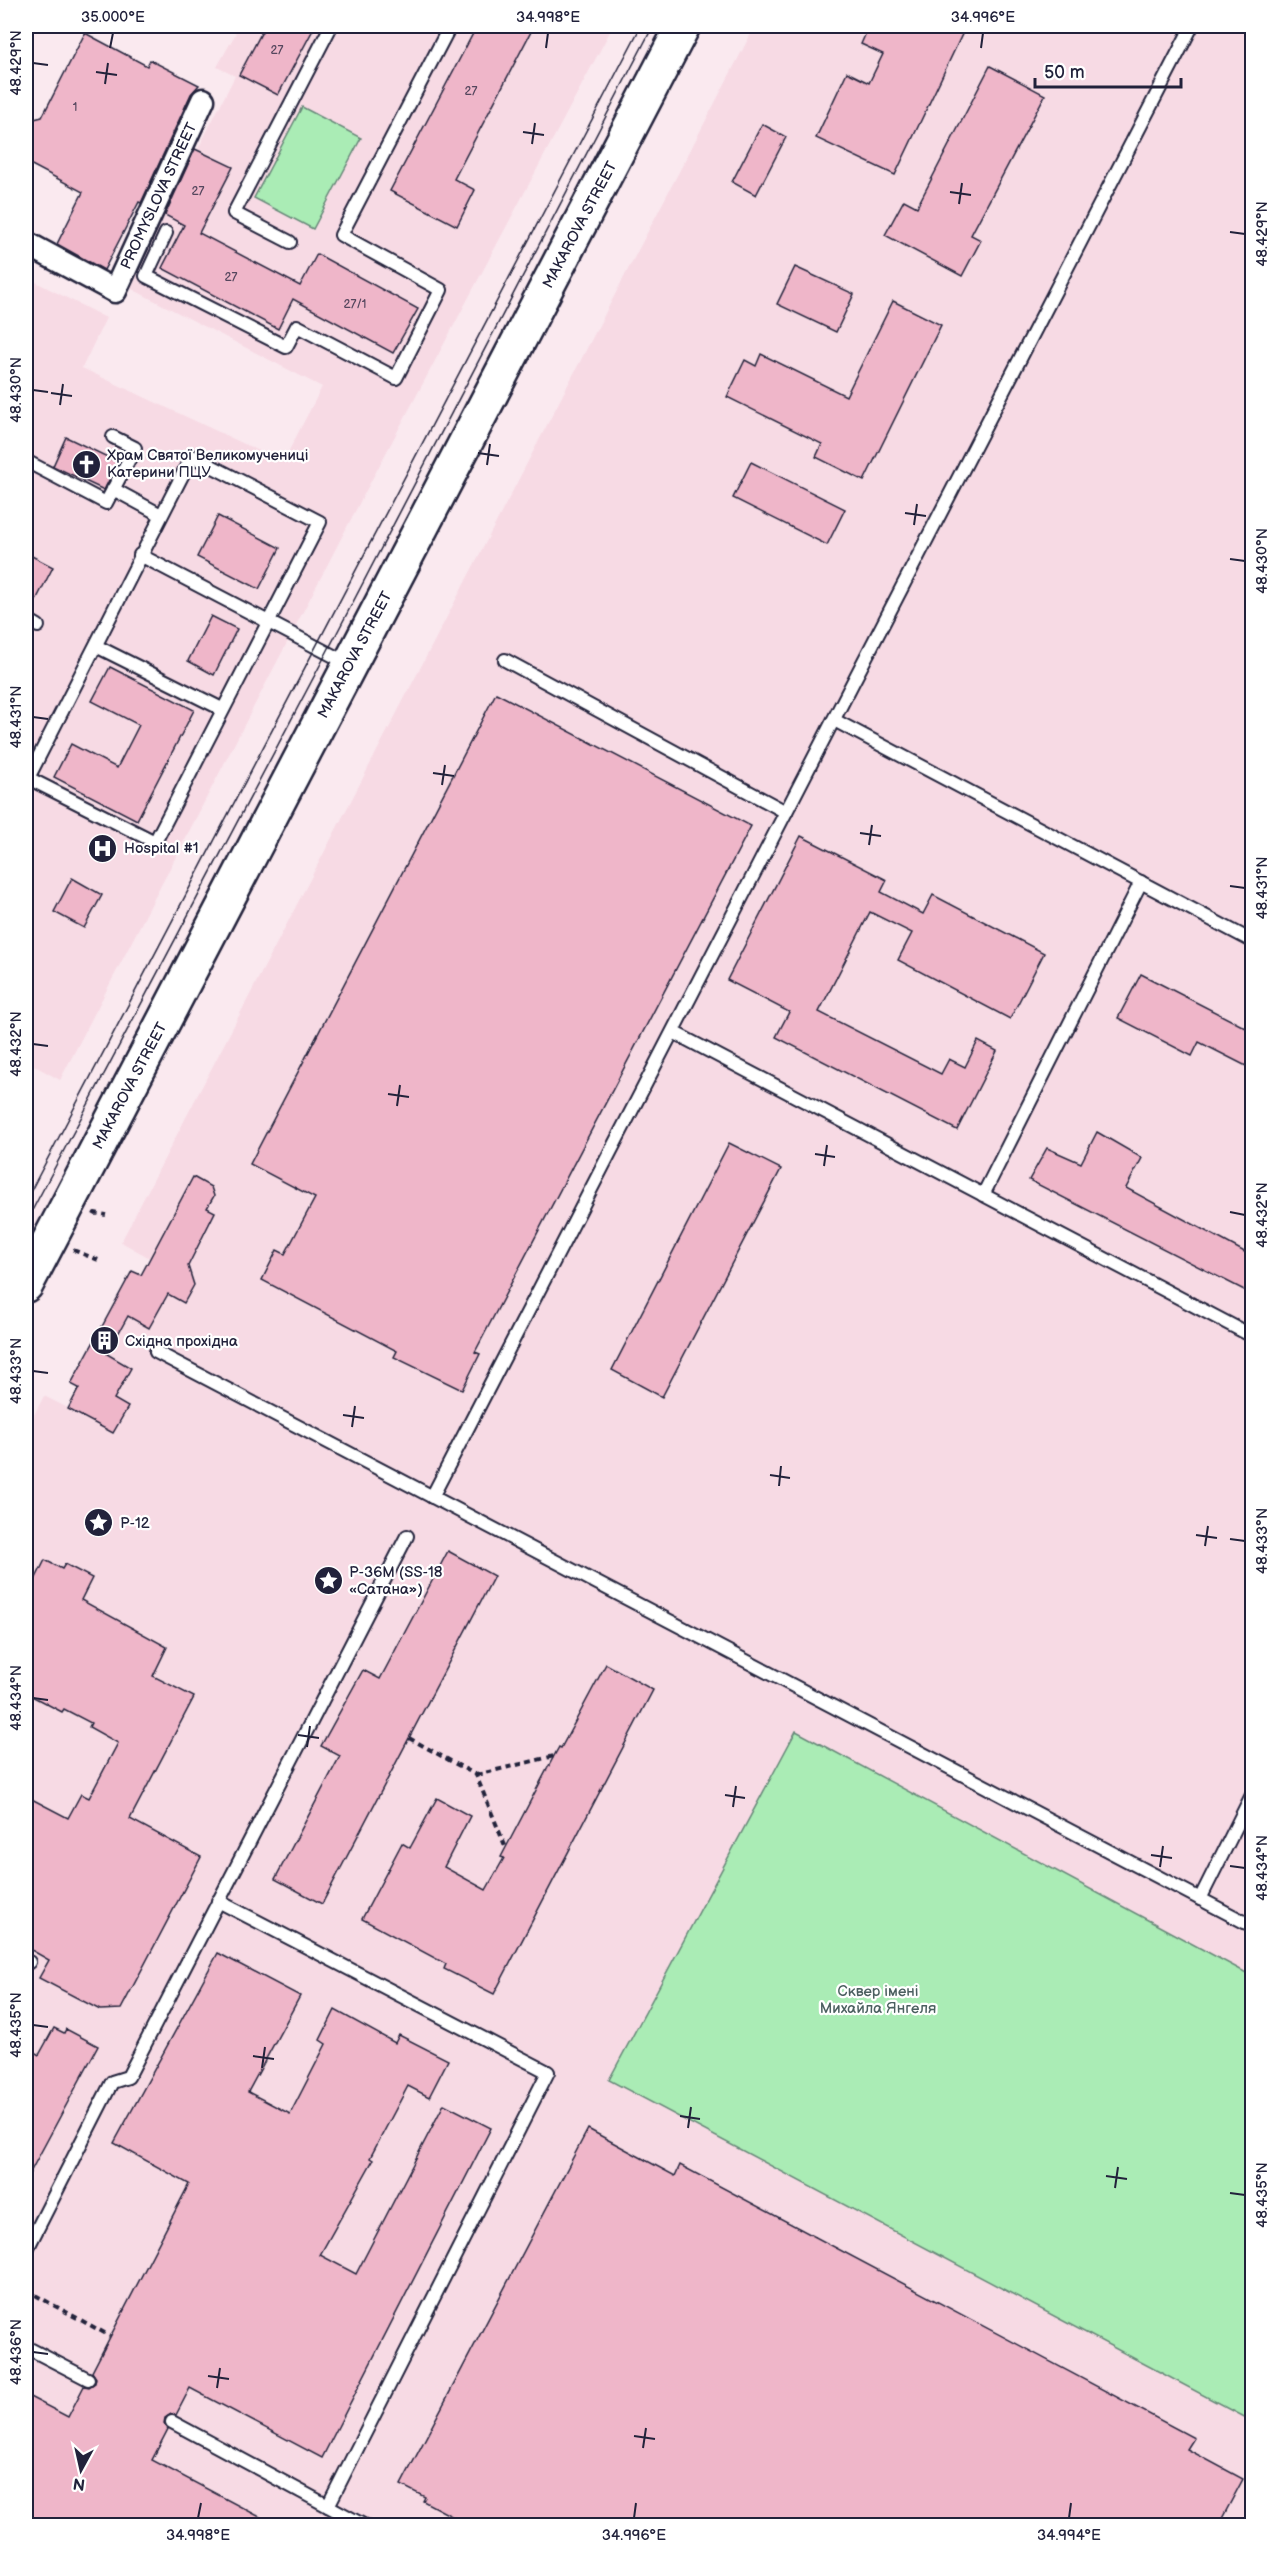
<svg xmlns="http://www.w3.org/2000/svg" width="1278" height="2551" font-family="'Balsamiq Sans',sans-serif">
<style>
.built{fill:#f7dae4}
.green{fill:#aaecb5;stroke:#668778;stroke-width:1.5}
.building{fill:#efb6c9;stroke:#22223b;stroke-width:1.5}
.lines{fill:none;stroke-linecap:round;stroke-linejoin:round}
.lane-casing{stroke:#22223b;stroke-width:16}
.street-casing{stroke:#22223b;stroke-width:27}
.secondary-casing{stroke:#22223b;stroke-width:38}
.path{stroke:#22223b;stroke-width:4;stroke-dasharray:6 4.5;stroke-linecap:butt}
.lane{stroke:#fff;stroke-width:12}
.street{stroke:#fff;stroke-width:22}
.secondary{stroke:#fff;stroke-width:33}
.tram{stroke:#22223b;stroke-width:1.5}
.ticks{fill:none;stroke:#22223b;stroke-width:2}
.labels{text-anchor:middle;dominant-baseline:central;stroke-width:4.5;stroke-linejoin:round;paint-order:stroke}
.number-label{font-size:12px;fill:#55475e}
.street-label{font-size:15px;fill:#22223b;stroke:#fff}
.poi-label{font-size:15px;fill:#22223b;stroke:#fff;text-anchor:start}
.park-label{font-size:15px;fill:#4b5f60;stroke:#fff}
.neatline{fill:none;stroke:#22223b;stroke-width:2}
.ticks-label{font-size:15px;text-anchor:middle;fill:#22223b}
</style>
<rect width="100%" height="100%" fill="#fae9ef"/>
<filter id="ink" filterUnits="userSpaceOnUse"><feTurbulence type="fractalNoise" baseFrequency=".0167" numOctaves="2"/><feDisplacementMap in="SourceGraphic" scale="12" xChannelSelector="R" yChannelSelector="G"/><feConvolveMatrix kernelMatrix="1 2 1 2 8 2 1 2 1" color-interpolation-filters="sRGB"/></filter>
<g filter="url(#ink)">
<g class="built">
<path d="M 234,26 L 613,26 L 361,500 L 60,1080 L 26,1061 L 26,277 L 106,318 L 82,368 L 283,462 L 322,387 L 128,287 L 235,76 L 217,67 L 236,33 L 231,30 Z"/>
<path d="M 755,26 L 1252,26 L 1252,2525 L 26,2526 L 26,1430 L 44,1396 L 68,1408 L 79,1388 L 71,1384 L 132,1271 L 141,1275 L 150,1258 L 121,1242 Z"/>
</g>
<g class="green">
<path d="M 302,107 L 361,138 L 313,229 L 254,198 Z"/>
<path d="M 796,1731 L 1252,1976 L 1252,2421 L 609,2080 Z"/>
</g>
<g class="building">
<path d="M 265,26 L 315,26 L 278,95 L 239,75 Z"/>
<path d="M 477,26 L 534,26 L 454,179 L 475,190 L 457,226 L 390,191 Z"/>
<path d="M 869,26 L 966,26 L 895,175 L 816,138 L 847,72 L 869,83 L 883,54 L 861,44 Z"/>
<path d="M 85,33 L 147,66 L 150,60 L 199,85 L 191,94 L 141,203 L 139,202 L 104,270 L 57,244 L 83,192 L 26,162 L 26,121 L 42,117 Z"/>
<path d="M 990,66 L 1045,95 L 971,235 L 981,240 L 962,276 L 885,235 L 904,200 L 917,207 Z"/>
<path d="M 762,124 L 786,137 L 756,195 L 732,182 Z"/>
<path d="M 195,149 L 233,167 L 199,233 L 300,286 L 317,254 L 418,309 L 393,353 L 293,299 L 278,329 L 162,268 L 184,225 L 165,215 Z"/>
<path d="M 795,267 L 854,294 L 836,332 L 777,304 Z"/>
<path d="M 893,301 L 941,325 L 864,481 L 816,457 L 822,444 L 727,397 L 745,360 L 756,366 L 761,354 L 846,396 Z"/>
<path d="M 66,437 L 118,462 L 104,490 L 53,466 Z"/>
<path d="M 751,462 L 845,509 L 827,545 L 733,498 Z"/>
<path d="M 218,516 L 280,548 L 259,589 L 197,557 Z"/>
<path d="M 26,553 L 53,567 L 30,612 L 26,611 Z"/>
<path d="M 211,616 L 237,629 L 214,675 L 188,661 Z"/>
<path d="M 110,667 L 194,710 L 137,820 L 54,777 L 71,744 L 117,768 L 139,725 L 92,701 Z"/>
<path d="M 496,693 L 751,826 L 475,1352 L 480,1354 L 462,1390 L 394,1357 L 397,1351 L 262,1280 L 277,1250 L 285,1254 L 315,1198 L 250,1164 Z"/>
<path d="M 801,836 L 887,880 L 881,892 L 923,914 L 933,895 L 1044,953 L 1010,1019 L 898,960 L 912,933 L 870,912 L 819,1012 L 941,1074 L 949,1059 L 965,1067 L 978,1041 L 997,1051 L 957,1130 L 776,1037 L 789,1012 L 727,980 Z"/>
<path d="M 72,878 L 102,895 L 84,928 L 54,912 Z"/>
<path d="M 1141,974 L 1252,1031 L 1252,1069 L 1199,1042 L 1192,1056 L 1118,1018 Z"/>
<path d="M 1097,1132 L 1142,1158 L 1126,1188 L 1252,1256 L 1252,1294 L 1029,1180 L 1047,1148 L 1081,1163 Z"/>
<path d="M 729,1143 L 781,1169 L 662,1397 L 612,1370 Z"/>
<path d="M 193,1177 L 211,1187 L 214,1196 L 207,1208 L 215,1212 L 188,1266 L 194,1285 L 184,1303 L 168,1294 L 149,1328 L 128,1316 L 107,1354 L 131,1368 L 114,1399 L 128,1407 L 113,1433 L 68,1409 L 79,1388 L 71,1384 L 132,1271 L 141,1275 Z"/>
<path d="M 448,1551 L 494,1576 L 322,1904 L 275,1879 L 340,1756 L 321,1746 L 363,1670 L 380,1679 Z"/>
<path d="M 45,1560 L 62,1569 L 65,1564 L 92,1578 L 81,1600 L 167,1647 L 153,1676 L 194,1697 L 130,1819 L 201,1857 L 121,2009 L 100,2010 L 39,1978 L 49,1960 L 26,1947 L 26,1796 L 68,1818 L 81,1794 L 89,1798 L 118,1743 L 89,1727 L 91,1723 L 64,1709 L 62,1712 L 26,1693 L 26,1598 Z"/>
<path d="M 606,1664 L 653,1690 L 494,1994 L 444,1969 L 446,1964 L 362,1919 L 402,1843 L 410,1848 L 437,1798 L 470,1816 L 444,1867 L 486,1890 L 504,1858 L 501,1857 L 554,1756 L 559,1747 L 561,1748 Z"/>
<path d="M 218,1953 L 300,1996 L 248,2092 L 290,2114 L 326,2044 L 320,2040 L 335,2010 L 395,2043 L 399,2035 L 448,2060 L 429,2097 L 408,2086 L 370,2158 L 373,2160 L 320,2255 L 356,2274 L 444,2104 L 491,2128 L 322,2458 L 190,2388 L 176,2415 L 171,2414 L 165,2418 L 164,2423 L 168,2429 L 152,2460 L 277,2526 L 26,2526 L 26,2395 L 68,2417 L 84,2386 L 89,2387 L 95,2383 L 96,2378 L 92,2372 L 189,2184 L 114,2143 Z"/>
<path d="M 54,2028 L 64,2033 L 66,2029 L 98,2046 L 26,2180 L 26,2060 L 31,2050 L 39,2055 Z"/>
<path d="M 588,2129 L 675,2176 L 680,2165 L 1194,2438 L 1187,2449 L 1243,2479 L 1218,2526 L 470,2526 L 423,2501 L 425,2497 L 401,2485 Z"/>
</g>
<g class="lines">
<defs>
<g id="lane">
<path d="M 166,233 L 146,276 L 286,347 L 297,326 L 396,378 L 441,290 L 341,235 L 450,26"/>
<path d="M 290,242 L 234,213 L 331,26"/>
<path d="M 26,461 L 106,503 L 135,448 L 113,437"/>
<path d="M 113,489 L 161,515"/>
<path d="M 140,555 L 349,664"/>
<path d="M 26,619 L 38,626"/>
<path d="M 96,646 L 222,709"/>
<path d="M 505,660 L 786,812"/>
<path d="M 834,720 L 1252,941"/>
<path d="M 26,777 L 28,778 L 155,842 L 320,522 L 192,456 L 28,778 L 26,781"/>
<path d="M 673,1032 L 1252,1336"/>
<path d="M 983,1195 L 1141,882"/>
<path d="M 156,1352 L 1252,1926"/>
<path d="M 432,1497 L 1192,26"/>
<path d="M 1200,1899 L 1252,1795"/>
<path d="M 218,1901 L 548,2072 L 328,2506"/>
<path d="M 26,1961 L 29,1962"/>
<path d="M 26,2251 L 112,2082 L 128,2077 L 407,1536"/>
<path d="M 26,2347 L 88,2379"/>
<path d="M 172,2422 L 365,2526"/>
</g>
<path id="street" d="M 26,243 L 115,291 L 203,100"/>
<path id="secondary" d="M 26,1285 L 683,26"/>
</defs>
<use href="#lane" class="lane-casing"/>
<use href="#street" class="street-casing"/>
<use href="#secondary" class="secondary-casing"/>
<g class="path">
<path d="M 94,1215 L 95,1213 L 106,1215"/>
<path d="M 73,1250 L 101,1261"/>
<path d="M 409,1738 L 476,1775 L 506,1848"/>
<path d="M 476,1775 L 554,1756"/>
<path d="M 26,2290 L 110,2336"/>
</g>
<use href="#lane" class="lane"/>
<use href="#street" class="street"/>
<use href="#secondary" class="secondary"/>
<g class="tram">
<path d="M 26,1200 L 641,26"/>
<path d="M 26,1222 L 327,652 L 653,26"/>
</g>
</g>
</g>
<path class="ticks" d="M 110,48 L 113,33M 546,48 L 548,33M 981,48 L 983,33M 33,63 L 48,65M 96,72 L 117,75M 105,84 L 108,63M 523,132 L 544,135M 532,144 L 535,123M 950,192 L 971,195M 959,204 L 962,183M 1230,232 L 1245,234M 33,390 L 48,392M 51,393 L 72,396M 60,405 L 63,384M 478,453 L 499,456M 487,465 L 490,444M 905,513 L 926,516M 914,525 L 917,504M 1230,559 L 1245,561M 33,717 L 48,719M 433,773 L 454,776M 442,785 L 445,765M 860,833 L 881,836M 869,845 L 872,825M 1230,886 L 1245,888M 33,1044 L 48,1046M 388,1094 L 409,1097M 397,1106 L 400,1085M 815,1154 L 835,1157M 824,1166 L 827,1145M 1230,1212 L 1245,1215M 33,1371 L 48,1373M 343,1415 L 364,1418M 352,1427 L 355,1406M 770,1475 L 790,1478M 779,1486 L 781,1466M 1196,1535 L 1217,1538M 1230,1539 L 1245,1541M 1205,1546 L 1208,1526M 33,1698 L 48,1700M 298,1735 L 319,1738M 307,1747 L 310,1726M 725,1795 L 745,1798M 733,1807 L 736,1786M 1151,1855 L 1172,1858M 1230,1866 L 1245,1868M 1160,1867 L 1163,1846M 33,2025 L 48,2027M 253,2056 L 274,2059M 262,2068 L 265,2047M 680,2116 L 700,2119M 688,2128 L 691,2107M 1106,2176 L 1127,2179M 1115,2188 L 1118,2167M 1230,2193 L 1245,2195M 33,2352 L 48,2354M 208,2376 L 229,2379M 217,2388 L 220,2368M 634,2436 L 655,2439M 643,2448 L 646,2428M 198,2518 L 201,2503M 634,2518 L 636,2503M 1069,2518 L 1071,2503"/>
<defs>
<symbol id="church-disc" viewBox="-11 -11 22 22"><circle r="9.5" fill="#22223b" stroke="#fff"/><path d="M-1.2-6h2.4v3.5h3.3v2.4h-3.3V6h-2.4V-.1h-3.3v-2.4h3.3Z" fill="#fff"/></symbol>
<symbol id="hospital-disc" viewBox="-11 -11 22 22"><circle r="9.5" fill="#22223b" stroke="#fff"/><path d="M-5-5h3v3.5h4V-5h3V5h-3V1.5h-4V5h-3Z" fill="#fff"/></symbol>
<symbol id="building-disc" viewBox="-11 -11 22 22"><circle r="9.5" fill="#22223b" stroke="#fff"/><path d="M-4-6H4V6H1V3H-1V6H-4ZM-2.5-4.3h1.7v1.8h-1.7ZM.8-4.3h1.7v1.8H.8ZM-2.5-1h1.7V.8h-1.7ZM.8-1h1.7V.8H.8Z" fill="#fff"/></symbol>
<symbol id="sight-disc" viewBox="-11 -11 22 22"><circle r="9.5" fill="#22223b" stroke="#fff"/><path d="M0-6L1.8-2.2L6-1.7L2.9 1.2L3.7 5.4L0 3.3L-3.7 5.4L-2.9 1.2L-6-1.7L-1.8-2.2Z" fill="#fff"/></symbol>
</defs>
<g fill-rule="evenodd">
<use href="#church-disc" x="70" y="448" width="33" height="33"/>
<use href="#hospital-disc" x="86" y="832" width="33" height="33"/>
<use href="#building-disc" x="88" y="1324" width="33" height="33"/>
<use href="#sight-disc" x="82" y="1506" width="33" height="33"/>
<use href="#sight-disc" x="312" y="1564" width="33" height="33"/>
</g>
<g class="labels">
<g class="number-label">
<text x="277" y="50">27</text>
<text x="471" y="91">27</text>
<text x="75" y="107">1</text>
<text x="198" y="191">27</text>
<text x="231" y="277">27</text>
<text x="355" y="304">27/1</text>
</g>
<g class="street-label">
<text transform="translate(159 196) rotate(-65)">PROMYSLOVA STREET</text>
<text transform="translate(580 225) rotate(-62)">MAKAROVA STREET</text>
<text transform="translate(355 655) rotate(-62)">MAKAROVA STREET</text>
<text transform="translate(130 1086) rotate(-62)">MAKAROVA STREET</text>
</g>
<g class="poi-label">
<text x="107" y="455">Храм Святої Великомучениці<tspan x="107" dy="17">Катерини ПЦУ</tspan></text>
<text x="124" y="848">Hospital #1</text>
<text x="125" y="1341">Східна прохідна</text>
<text x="120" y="1523">Р-12</text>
<text x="349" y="1572">Р-36М (SS-18<tspan x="349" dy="17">«Сатана»)</tspan></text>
</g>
<g class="park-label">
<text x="878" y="1991">Сквер імені<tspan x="878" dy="17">Михайла Янгеля</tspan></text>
</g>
</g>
<rect width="1278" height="2551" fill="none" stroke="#fff" stroke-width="66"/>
<g transform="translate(81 2470) rotate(188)" stroke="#ffffff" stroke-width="4.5" paint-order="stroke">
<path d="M0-4.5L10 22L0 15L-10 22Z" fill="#22223b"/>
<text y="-9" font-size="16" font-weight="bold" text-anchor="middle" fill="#22223b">N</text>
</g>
<path d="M1035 78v9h146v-9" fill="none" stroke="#22223b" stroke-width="3"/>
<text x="1044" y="78" font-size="18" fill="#22223b" stroke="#ffffff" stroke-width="4.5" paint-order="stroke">50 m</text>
<rect x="33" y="33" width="1212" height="2485" class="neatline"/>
<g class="ticks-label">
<text x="113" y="22">35.000°E</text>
<text x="548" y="22">34.998°E</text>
<text x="983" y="22">34.996°E</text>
<text transform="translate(16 63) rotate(-90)" y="5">48.429°N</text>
<text transform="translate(1262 234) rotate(-90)" y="5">48.429°N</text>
<text transform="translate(16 390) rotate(-90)" y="5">48.430°N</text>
<text transform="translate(1262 561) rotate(-90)" y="5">48.430°N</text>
<text transform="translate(16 717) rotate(-90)" y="5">48.431°N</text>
<text transform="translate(1262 888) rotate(-90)" y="5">48.431°N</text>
<text transform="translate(16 1044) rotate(-90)" y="5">48.432°N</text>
<text transform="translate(1262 1215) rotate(-90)" y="5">48.432°N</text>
<text transform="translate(16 1371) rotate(-90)" y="5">48.433°N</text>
<text transform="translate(1262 1541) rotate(-90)" y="5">48.433°N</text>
<text transform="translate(16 1698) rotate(-90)" y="5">48.434°N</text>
<text transform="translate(1262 1868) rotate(-90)" y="5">48.434°N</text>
<text transform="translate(16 2025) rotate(-90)" y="5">48.435°N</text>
<text transform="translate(1262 2195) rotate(-90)" y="5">48.435°N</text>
<text transform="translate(16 2352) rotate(-90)" y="5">48.436°N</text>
<text x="198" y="2540">34.998°E</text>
<text x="634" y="2540">34.996°E</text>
<text x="1069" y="2540">34.994°E</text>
</g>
</svg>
